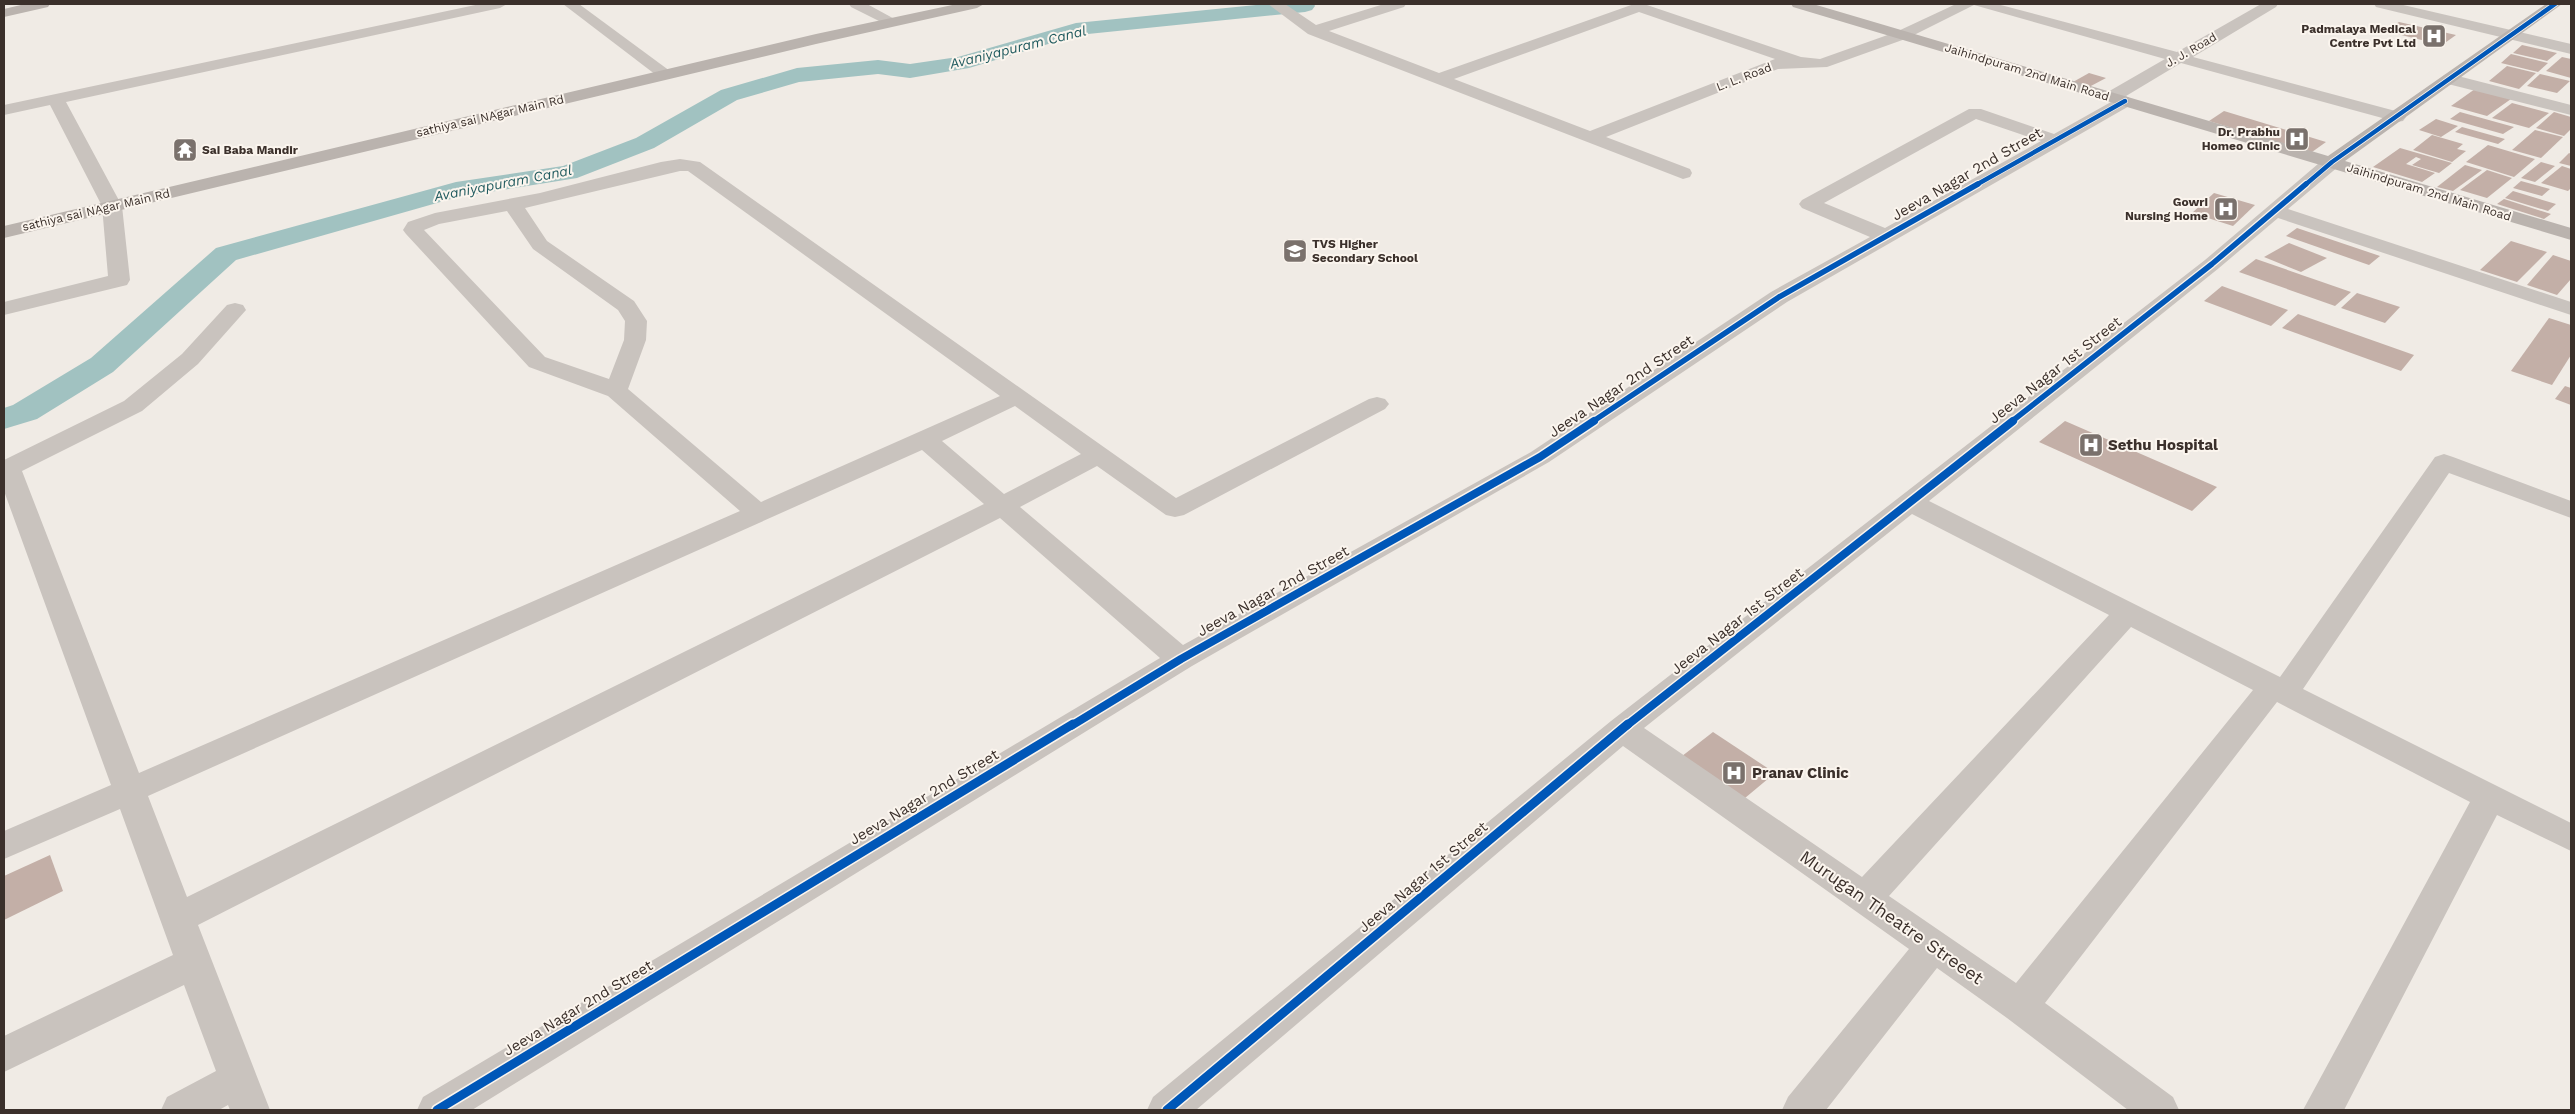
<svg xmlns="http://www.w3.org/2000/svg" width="2575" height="1114" font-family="'Work Sans',sans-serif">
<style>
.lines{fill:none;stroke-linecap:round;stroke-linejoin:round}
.canal{fill:#a1c2c1;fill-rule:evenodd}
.building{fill:#c3afa7}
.street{fill:#c9c3be;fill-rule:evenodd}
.secondary{fill:#bab3ae;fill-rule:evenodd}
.cycleway-far3-casing{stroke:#fbf5ee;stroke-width:6}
.cycleway-far2-casing{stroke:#fbf5ee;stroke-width:8}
.cycleway-far1-casing{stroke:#fbf5ee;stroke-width:11}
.cycleway-casing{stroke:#fbf5ee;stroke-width:12}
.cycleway-far3{stroke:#0057b8;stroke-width:4.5}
.cycleway-far2{stroke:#0057b8;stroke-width:5.5}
.cycleway-far1{stroke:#0057b8;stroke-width:8}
.cycleway{stroke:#0057b8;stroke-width:9}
.labels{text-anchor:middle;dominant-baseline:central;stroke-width:4;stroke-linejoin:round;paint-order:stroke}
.far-poi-label{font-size:12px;font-weight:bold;fill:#3b302b;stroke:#fbf5ee;text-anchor:end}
.far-street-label{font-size:12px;fill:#3b302b;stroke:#fbf5ee}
.far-water-label{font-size:14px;font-style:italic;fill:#1f5a5e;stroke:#fbf5ee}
.street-label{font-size:15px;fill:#3b302b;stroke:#fbf5ee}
.poi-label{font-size:15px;font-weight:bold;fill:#3b302b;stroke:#fbf5ee;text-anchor:start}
.near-street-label{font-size:18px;fill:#3b302b;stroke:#fbf5ee}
</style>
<rect width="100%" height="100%" fill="#f0ebe5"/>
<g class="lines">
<path class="canal" d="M 1266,4 L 1314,4 L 1315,6 L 1312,10 L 1305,12 L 1078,35 L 969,68 L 910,78 L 878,74 L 799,82 L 737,100 L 654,148 L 577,178 L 458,197 L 236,260 L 113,372 L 37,419 L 4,429 L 4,408 L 13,405 L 91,358 L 216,248 L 456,182 L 563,166 L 636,138 L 721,90 L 797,68 L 878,60 L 910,64 L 958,57 L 1076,23 Z"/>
</g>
<g class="building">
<path d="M 2399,22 L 2456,35 L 2442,45 L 2385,31 Z"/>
<path d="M 2522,45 L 2557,53 L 2547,61 L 2513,53 Z"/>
<path d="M 2511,54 L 2548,63 L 2538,72 L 2501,63 Z"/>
<path d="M 2562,57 L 2571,59 L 2571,78 L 2546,71 Z"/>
<path d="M 2507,66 L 2536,73 L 2519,89 L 2489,81 Z"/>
<path d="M 2089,73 L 2106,78 L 2089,87 L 2073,82 Z"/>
<path d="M 2540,74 L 2570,81 L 2557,93 L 2527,86 Z"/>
<path d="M 2475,89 L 2511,99 L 2487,116 L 2451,106 Z"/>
<path d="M 2512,103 L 2527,107 L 2549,113 L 2529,128 L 2492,118 Z"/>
<path d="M 2224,111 L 2326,142 L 2312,152 L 2209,121 Z"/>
<path d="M 2460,112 L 2514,127 L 2503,134 L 2450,119 Z"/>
<path d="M 2554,112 L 2571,117 L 2571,129 L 2564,136 L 2536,128 Z"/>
<path d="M 2436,119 L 2458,126 L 2441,137 L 2419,130 Z"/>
<path d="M 2462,127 L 2505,139 L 2498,144 L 2455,132 Z"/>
<path d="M 2535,130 L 2563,137 L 2541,158 L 2512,150 Z"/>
<path d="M 2432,135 L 2463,144 L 2457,149 L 2466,151 L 2452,162 L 2413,150 Z"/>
<path d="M 2488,145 L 2535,159 L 2514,177 L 2466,162 Z"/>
<path d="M 2400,148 L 2452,163 L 2439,173 L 2412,165 L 2421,159 L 2416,157 L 2406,164 L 2435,173 L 2422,182 L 2373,167 Z"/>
<path d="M 2569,153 L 2571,154 L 2571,166 L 2559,163 Z"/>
<path d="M 2541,162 L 2555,166 L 2535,182 L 2521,178 Z"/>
<path d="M 2465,165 L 2482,170 L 2453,191 L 2437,187 Z"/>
<path d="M 2562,166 L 2571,169 L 2571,188 L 2568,191 L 2541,183 Z"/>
<path d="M 2487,170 L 2512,178 L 2487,198 L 2460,190 Z"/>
<path d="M 2521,181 L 2550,189 L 2542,196 L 2513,188 Z"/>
<path d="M 2513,191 L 2556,204 L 2548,211 L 2505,198 Z"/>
<path d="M 2214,193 L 2255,205 L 2233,226 L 2192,213 Z"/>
<path d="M 2504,199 L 2551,214 L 2544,219 L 2497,204 Z"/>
<path d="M 2297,228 L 2380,256 L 2369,265 L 2286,236 Z"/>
<path d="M 2511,241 L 2547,252 L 2517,282 L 2480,270 Z"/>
<path d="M 2289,243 L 2327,258 L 2301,272 L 2264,257 Z"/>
<path d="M 2553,255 L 2571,261 L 2571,279 L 2557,295 L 2527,285 Z"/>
<path d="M 2256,259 L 2351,292 L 2335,306 L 2239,272 Z"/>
<path d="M 2222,286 L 2288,310 L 2271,326 L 2204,301 Z"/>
<path d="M 2357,293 L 2400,307 L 2385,323 L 2341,308 Z"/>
<path d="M 2298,314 L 2414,355 L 2401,371 L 2282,328 Z"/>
<path d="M 2549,318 L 2571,325 L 2571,355 L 2552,385 L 2511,371 Z"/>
<path d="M 2565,386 L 2571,388 L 2571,405 L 2555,399 Z"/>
<path d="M 2065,421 L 2217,487 L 2192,511 L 2039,442 Z"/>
<path d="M 1713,732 L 1775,773 L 1739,803 L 1677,760 Z"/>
<path d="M 50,855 L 63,891 L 4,920 L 4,876 Z"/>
</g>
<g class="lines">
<g class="street">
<path d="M 480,4 L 507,4 L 500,8 L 66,102 L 122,206 L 130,280 L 127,285 L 4,315 L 4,302 L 108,276 L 102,206 L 50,105 L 4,115 L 4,105 Z"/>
<path d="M 563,4 L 579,4 L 674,74 L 666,79 L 660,78 Z"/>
<path d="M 849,4 L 867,4 L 900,22 L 897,25 L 887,25 L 851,7 Z"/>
<path d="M 1268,4 L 1285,4 L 1316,25 L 1384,4 L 1406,4 L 1404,7 L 1329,31 L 1439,73 L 1634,4 L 1644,4 L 1801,57 L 1820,59 L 1896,32 L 1956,4 L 1997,4 L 2177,52 L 2261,4 L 2278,4 L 2276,7 L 2193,57 L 2403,113 L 2406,117 L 2403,121 L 2397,122 L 2181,63 L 2126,96 L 2134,101 L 2131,105 L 1787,302 L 1549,462 L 1192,666 L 472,1110 L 417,1110 L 423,1097 L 1160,658 L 1000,518 L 198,925 L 270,1110 L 230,1110 L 228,1105 L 219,1110 L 161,1110 L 167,1097 L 216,1071 L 184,985 L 4,1072 L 4,1036 L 173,955 L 120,809 L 4,859 L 4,831 L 111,785 L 4,491 L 4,460 L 124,401 L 182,354 L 227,305 L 235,303 L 243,305 L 246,310 L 198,364 L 142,411 L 22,471 L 139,773 L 740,511 L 608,396 L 529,367 L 406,234 L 403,230 L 408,222 L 435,213 L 540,193 L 661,162 L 680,159 L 700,162 L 1176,498 L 1369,399 L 1377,397 L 1385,399 L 1389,404 L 1385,409 L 1184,515 L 1175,517 L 1166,515 L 1097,466 L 1020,507 L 1183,645 L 1531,452 L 1771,292 L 1870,237 L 1802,208 L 1799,204 L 1802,200 L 1969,109 L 1981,109 L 2054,134 L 2111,102 L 2103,97 L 2106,93 L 2165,59 L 1974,5 L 1908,38 L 1827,67 L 1778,69 L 1606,137 L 1690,169 L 1692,173 L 1690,177 L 1683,179 L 1308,34 ZM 1639,12 L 1775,59 L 1590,131 L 1454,79 ZM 1976,119 L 2041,141 L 1885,228 L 1824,203 ZM 680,171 L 688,171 L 1000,396 L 761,502 L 628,389 L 646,340 L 647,321 L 634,301 L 547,241 L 525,208 ZM 507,211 L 533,249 L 618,310 L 625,321 L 624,340 L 609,379 L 545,357 L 424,230 L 439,224 ZM 1015,406 L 1081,454 L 1004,494 L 942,441 ZM 922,450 L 984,504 L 187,897 L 148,796 Z"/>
<path d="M 2374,4 L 2399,4 L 2571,44 L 2571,54 L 2376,7 Z"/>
<path d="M 2450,74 L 2571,105 L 2571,115 L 2444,83 L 2442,79 L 2444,75 Z"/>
<path d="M 2332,156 L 2339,158 L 2341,162 L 2339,166 L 2288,209 L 2571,302 L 2571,315 L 2278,218 L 2219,268 L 1929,501 L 2280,677 L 2435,457 L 2444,454 L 2453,457 L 2571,501 L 2571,518 L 2449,473 L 2303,689 L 2571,823 L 2571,851 L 2497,815 L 2344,1110 L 2303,1110 L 2470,802 L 2277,702 L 2045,1003 L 2173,1097 L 2179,1110 L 2128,1110 L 2007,1018 L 1937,968 L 1826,1110 L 1782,1110 L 1788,1097 L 1909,949 L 1623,746 L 1196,1110 L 1147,1110 L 1153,1097 L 1611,721 L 2205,260 L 2325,158 ZM 1912,514 L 2109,615 L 1862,877 L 1644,728 ZM 2131,627 L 2253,690 L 2016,983 L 1889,896 Z"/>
</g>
<g class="secondary">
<path d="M 25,4 L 50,4 L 48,7 L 4,17 L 4,9 Z"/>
<path d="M 957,4 L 984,4 L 977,8 L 816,44 L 4,238 L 4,226 L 816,34 Z"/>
<path d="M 1791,4 L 1813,4 L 2328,156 L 2546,4 L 2562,4 L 2345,161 L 2571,228 L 2571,240 L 1793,7 Z"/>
</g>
<defs>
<g id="cycleway-far3">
<path d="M 1976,185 L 2125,101"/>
<path d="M 2305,185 L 2332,162 L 2555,4"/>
</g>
<g id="cycleway-far2">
<path d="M 1592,422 L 1779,297 L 1978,184"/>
<path d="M 2011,422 L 2212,264 L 2306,184"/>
</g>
<g id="cycleway-far1">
<path d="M 1071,726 L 1181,659 L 1540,457 L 1594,421"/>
<path d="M 1626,726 L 2013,421"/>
</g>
<g id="cycleway">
<path d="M 437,1110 L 1073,724"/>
<path d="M 1167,1110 L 1628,724"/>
</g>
</defs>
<use href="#cycleway-far3" class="cycleway-far3-casing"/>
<use href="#cycleway-far2" class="cycleway-far2-casing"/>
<use href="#cycleway-far1" class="cycleway-far1-casing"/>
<use href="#cycleway" class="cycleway-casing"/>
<use href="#cycleway-far3" class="cycleway-far3"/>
<use href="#cycleway-far2" class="cycleway-far2"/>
<use href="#cycleway-far1" class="cycleway-far1"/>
<use href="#cycleway" class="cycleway"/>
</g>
<defs>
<symbol id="hospital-square" viewBox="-11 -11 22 22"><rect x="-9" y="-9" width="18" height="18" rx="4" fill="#7a716c" stroke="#fbf5ee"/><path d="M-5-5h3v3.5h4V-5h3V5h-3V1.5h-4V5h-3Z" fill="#fff"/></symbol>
<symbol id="temple-square" viewBox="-11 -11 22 22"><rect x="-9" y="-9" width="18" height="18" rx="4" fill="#7a716c" stroke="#fbf5ee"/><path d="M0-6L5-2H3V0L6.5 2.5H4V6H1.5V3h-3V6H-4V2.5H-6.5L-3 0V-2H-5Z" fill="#fff"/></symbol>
<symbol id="school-square" viewBox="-11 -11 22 22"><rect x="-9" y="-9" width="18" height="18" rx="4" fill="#7a716c" stroke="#fbf5ee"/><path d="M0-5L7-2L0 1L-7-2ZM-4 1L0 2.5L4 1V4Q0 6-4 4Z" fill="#fff"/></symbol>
</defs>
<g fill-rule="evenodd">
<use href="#hospital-square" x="2420" y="22" width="28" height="28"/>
<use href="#hospital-square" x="2283" y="125" width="28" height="28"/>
<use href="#temple-square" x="171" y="136" width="28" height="28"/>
<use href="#hospital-square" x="2212" y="195" width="28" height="28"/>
<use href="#school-square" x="1281" y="237" width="28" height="28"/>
<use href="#hospital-square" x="2077" y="431" width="28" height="28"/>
<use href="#hospital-square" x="1720" y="759" width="28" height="28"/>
</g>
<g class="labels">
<g class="far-poi-label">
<text x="2416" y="29">Padmalaya Medical<tspan x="2416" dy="14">Centre Pvt Ltd</tspan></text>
<text x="2280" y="132">Dr. Prabhu<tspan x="2280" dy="14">Homeo Clinic</tspan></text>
<text x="202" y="150" text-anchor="start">Sai Baba Mandir</text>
<text x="2208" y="202">Gowri<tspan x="2208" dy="14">Nursing Home</tspan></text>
<text x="1312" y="244" text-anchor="start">TVS Higher<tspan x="1312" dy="14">Secondary School</tspan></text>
</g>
<g class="far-street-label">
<text transform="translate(2191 50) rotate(-30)">J. J. Road</text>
<text transform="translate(2027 72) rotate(17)">Jaihindpuram 2nd Main Road</text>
<text transform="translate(1744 77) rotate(-21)">L. L. Road</text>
<text transform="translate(490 116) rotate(-13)">sathiya sai NAgar Main Rd</text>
<text transform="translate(2429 192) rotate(17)">Jaihindpuram 2nd Main Road</text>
<text transform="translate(96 210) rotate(-13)">sathiya sai NAgar Main Rd</text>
</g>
<g class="far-water-label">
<text transform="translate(1018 47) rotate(-14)">Avaniyapuram Canal</text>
<text transform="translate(503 183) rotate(-11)">Avaniyapuram Canal</text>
</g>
<g class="street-label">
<text transform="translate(1967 174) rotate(-30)">Jeeva Nagar 2nd Street</text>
<text transform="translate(2055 370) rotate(-38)">Jeeva Nagar 1st Street</text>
<text transform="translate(1621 386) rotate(-34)">Jeeva Nagar 2nd Street</text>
<text transform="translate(1273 591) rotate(-29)">Jeeva Nagar 2nd Street</text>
<text transform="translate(1737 621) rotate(-38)">Jeeva Nagar 1st Street</text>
<text transform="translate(924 797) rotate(-31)">Jeeva Nagar 2nd Street</text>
<text transform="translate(1423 877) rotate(-40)">Jeeva Nagar 1st Street</text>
<text transform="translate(578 1008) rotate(-31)">Jeeva Nagar 2nd Street</text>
</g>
<g class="poi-label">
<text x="2108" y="445">Sethu Hospital</text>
<text x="1752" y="773">Pranav Clinic</text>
</g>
<g class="near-street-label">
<text transform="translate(1892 917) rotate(35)">Murugan Theatre Streeet</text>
</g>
</g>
<rect width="2575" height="1114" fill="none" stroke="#3b302b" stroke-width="10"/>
</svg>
